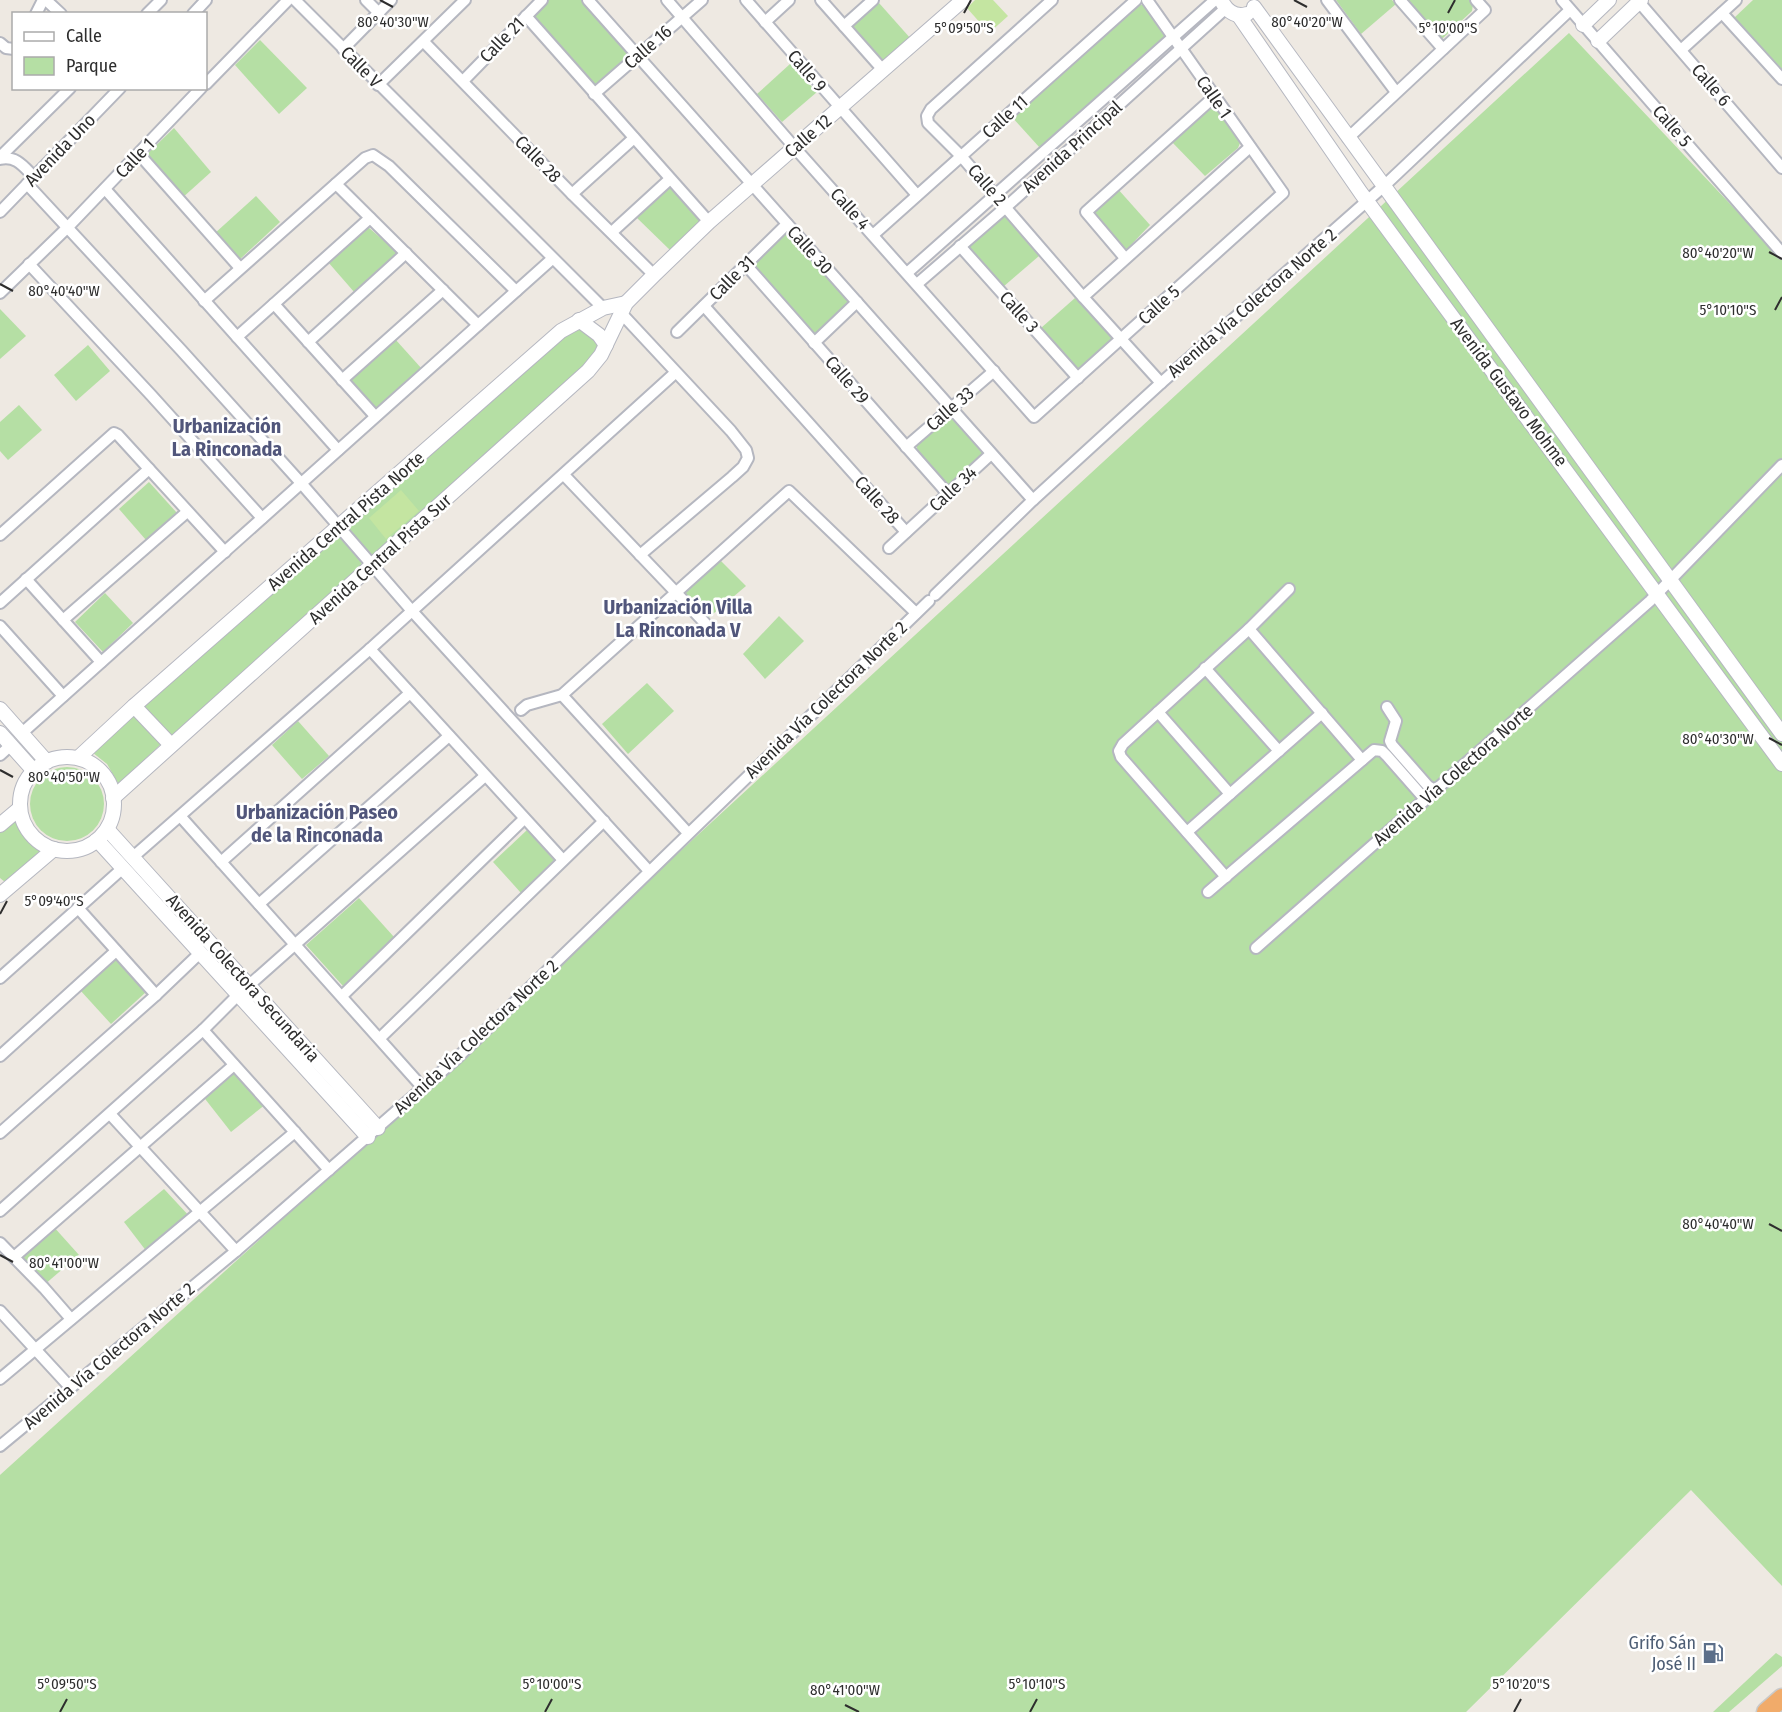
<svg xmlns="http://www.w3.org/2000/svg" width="1782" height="1712" font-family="'Fira Sans Condensed',sans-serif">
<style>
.green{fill:#b5dfa4}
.pitch{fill:#c4e5a1}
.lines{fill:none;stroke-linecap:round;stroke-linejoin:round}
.street-casing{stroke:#b5b7c0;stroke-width:14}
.secondary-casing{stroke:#b5b7c0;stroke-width:16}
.highway-casing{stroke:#c9c9c9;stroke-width:21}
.street{stroke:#fff;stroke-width:10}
.secondary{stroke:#fff;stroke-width:14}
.highway{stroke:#f1ab6a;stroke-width:18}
.ticks{fill:none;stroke:#2e2e2e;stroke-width:2}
.labels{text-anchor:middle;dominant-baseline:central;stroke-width:5;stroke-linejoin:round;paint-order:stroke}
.street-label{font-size:18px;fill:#2e2e2e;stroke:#fff}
.service-label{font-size:18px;fill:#4e5e75;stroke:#fff;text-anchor:end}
.neighbourhood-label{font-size:20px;font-weight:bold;fill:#51567b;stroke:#fff}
.ticks-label{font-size:15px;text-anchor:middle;fill:#2e2e2e;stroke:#fff;stroke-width:5;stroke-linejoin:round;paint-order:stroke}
</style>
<rect width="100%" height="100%" fill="#eee9e2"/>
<g class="green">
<path d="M 547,0 L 582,0 L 631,55 L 630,59 L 598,87 L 591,86 L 533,18 L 533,14 Z"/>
<path d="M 1336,0 L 1392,0 L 1396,4 L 1361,34 Z"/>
<path d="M 1408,0 L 1469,0 L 1473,4 L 1472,11 L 1443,38 L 1437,37 Z"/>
<path d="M 1753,0 L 1782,0 L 1782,69 L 1734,18 Z"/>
<path d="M 879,3 L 911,39 L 883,63 L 851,27 Z"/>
<path d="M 1138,4 L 1143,5 L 1166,38 L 1040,148 L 1011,116 Z"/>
<path d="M 1569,33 L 1782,259 L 1782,1586 L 1691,1490 L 1466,1712 L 0,1712 L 0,1475 L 374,1136 L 423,1088 Z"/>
<path d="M 260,40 L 307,88 L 279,114 L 235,65 Z"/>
<path d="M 790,64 L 817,92 L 782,122 L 757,94 Z"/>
<path d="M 1211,106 L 1215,107 L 1240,143 L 1238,148 L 1205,176 L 1171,141 Z"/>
<path d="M 174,128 L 211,172 L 181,199 L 144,157 Z"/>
<path d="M 668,187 L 672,188 L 702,221 L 672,252 L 635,216 Z"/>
<path d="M 1117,188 L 1150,225 L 1127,249 L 1121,249 L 1091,214 Z"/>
<path d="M 256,196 L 280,222 L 238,261 L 214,234 Z"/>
<path d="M 1004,215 L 1039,256 L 1003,287 L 969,248 L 968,244 Z"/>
<path d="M 368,227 L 398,253 L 355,293 L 328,262 Z"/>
<path d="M 785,234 L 788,235 L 849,299 L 848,305 L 819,332 L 812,333 L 755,270 L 754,265 Z"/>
<path d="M 1075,298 L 1113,338 L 1112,341 L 1079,370 L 1074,369 L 1041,328 Z"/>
<path d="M 0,309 L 26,336 L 0,359 Z"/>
<path d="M 576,329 L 590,330 L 598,345 L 594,359 L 375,556 L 371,556 L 349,533 L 349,524 L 562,334 Z"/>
<path d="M 395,339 L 422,369 L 379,409 L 373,408 L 350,382 L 350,378 Z"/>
<path d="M 88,345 L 110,371 L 76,401 L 54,375 Z"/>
<path d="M 19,405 L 42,430 L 8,460 L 0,451 L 0,422 Z"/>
<path d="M 946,417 L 950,417 L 984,452 L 984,456 L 951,486 L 947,485 L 917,450 L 917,445 Z"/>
<path d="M 149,482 L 177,513 L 146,540 L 119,509 Z"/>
<path d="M 339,534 L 362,560 L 361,568 L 171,736 L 144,707 L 145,704 Z"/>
<path d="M 720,560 L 746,586 L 707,619 L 683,592 Z"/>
<path d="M 105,593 L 133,623 L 103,652 L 75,622 Z"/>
<path d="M 779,616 L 804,641 L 765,679 L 743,654 Z"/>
<path d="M 647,683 L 674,711 L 628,754 L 602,724 Z"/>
<path d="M 133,715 L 136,715 L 161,744 L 120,783 L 118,783 L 107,764 L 92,752 Z"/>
<path d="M 298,721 L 329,756 L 302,779 L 272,745 Z"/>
<circle cx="67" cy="804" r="37"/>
<path d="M 19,817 C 24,833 32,841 46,849 L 10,882 L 5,882 L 0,878 L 0,832 Z"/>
<path d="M 527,830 L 554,860 L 521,893 L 493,862 Z"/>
<path d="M 359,898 L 394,937 L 343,986 L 306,945 Z"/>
<path d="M 116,956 L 146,992 L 111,1024 L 80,990 Z"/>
<path d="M 233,1068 L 266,1104 L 231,1132 L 202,1095 Z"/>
<path d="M 164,1189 L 191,1218 L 147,1252 L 124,1222 Z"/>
<path d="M 53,1226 L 79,1255 L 44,1285 L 18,1257 Z"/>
<path d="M 1776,1653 L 1782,1657 L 1782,1666 L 1729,1712 L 1713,1712 Z"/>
</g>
<g class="pitch">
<path d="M 975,0 L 993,0 L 1008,16 L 989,33 L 967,8 Z"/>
<path d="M 401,490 L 419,511 L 386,539 L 369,518 Z"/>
</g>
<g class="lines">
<defs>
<g id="street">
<path d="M 46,0 L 61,14"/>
<path d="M 295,0 L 603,308"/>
<path d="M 366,0 L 379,13"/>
<path d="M 588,0 L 1033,500"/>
<path d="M 667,0 L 795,148 L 1034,417 L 1283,193 L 1147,0"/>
<path d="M 746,0 L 917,195"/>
<path d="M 821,0 L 883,70"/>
<path d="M 1052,0 L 931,109 L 927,116 L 928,123 L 961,156 L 1083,297 L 1161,383"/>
<path d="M 1327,0 L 1396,92"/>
<path d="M 1400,0 L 1443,49"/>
<path d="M 1562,0 L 1782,253"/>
<path d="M 1639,2 L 1782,168"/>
<path d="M 1722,13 L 1782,79"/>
<path d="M 36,14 L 43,0"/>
<path d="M 147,14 L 161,0"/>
<path d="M 193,14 L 206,0"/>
<path d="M 526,16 L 709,222"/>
<path d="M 765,22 L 789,0"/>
<path d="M 844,26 L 873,0"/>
<path d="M 424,42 L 572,194 L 654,275"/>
<path d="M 0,43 L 6,48 L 14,49"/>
<path d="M 343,49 L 391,0"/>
<path d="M 1681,50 L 1736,0"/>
<path d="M 463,81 L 542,0"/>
<path d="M 206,84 L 288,0"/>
<path d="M 378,85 L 465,0"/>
<path d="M 594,94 L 702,0"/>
<path d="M 1348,138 L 1485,10 L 1476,0"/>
<path d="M 139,154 L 240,268"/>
<path d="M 0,157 L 70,88"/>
<path d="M 0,159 C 16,155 24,167 34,177"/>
<path d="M 27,184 L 181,350 L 301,483 L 412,611 L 649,871"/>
<path d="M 336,184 L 478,325"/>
<path d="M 105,189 L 338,450"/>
<path d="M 572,194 L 634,138"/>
<path d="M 0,212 L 120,88"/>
<path d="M 612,232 L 670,179"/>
<path d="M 873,235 L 1136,0"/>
<path d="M 960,246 L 1078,378"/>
<path d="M 1125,258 L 1086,212 L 1214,97"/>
<path d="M 29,264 L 151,395 L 262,518"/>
<path d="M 746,265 L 948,494"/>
<path d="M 907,273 L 1215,0"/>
<path d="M 917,284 L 1006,207 L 1226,8"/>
<path d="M 0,293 L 68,227 L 201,88"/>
<path d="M 1083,297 L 1250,147"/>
<path d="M 204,301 L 365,158 L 373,155 L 389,166 L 516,291"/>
<path d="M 274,304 L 375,416"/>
<path d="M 704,306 L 906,532"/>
<path d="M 621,313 L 731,431 L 746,450 L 748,458 L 743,467 L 732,477 L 640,555"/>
<path d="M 677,332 L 787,224"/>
<path d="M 237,337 L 370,218"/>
<path d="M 308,342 L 406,253"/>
<path d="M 814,343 L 857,302"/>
<path d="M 342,380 L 443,290"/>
<path d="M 906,447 L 994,371"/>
<path d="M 564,475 L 705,623"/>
<path d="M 0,535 L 114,433 L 118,435 L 225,552"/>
<path d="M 889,548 L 991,454"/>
<path d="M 26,579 L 101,662"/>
<path d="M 935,595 L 1033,500 L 1161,383 L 1384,186 L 1570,10"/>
<path d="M 0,603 L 149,469"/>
<path d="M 63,620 L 187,512"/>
<path d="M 0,626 L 63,696"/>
<path d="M 1249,629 L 1362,760"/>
<path d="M 370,649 L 563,860"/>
<path d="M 1205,668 L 1279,751"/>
<path d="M 562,695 L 688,833"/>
<path d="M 1387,707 L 1396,721 L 1390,741 L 1392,745 L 1428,786 L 1436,791"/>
<path d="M 521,710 L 527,705 L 562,695 L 789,491 L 916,613"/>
<path d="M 1158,712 L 1230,794"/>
<path d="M 22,733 L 552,259"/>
<path d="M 0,755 L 11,745"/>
<path d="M 181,817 L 423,1088"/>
<path d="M 1187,832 L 1322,713"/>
<path d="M 133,857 L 370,649 L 675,373"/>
<path d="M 221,862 L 410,693"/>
<path d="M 1226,877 L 1121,757 L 1119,751 L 1123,744 L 1249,629 L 1289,589"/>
<path d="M 1208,892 L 1374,750 L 1382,751 L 1387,756 L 1423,797 L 1423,802"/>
<path d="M 259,904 L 449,736"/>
<path d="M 78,908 L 156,995"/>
<path d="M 1256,948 L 1650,601 L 1782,465"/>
<path d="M 0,978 L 123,868"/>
<path d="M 342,996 L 524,819"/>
<path d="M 203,1030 L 329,1170"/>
<path d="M 380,1038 L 604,821"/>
<path d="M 0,1056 L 116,951"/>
<path d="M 110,1114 L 236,1251"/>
<path d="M 0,1133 L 156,995 L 200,953"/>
<path d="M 0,1211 L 203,1030 L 238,995 L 485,776"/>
<path d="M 0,1243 L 44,1288 L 71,1319"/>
<path d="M 14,1257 L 234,1065"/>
<path d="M 0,1311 L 70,1387"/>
<path d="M 0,1379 L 295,1132"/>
<path d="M 0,1446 L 236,1251 L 456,1059 L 929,601"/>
</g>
<g id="secondary">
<path d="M 1221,0 C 1226,10 1235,18 1247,14"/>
<path d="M 1254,7 L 1782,734"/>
<path d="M 1239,16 L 1361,193 L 1782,764"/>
<path d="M 1583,25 L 1609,0"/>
<path d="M 1598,41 L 1641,0"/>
<path d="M 579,320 L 599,335 L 606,345"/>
<path d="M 134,706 L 171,745"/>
<path d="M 0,709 L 47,762"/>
<path d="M 0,733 L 34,771"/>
<circle cx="67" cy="804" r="47"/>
<path d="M 78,758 L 134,706 L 561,331 L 603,308 L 626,303"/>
<path d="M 113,798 L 588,371 L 601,355 L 626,303 L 654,275 L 709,222 L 963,0"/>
<path d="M 0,825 L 20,808"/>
<path d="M 107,829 L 378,1128"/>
<path d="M 96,841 L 100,843 L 368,1137"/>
<path d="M 0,895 L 54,849"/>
</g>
<path id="highway" d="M 1766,1712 L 1782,1698"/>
</defs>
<use href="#street" class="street-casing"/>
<use href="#secondary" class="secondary-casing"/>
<use href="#highway" class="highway-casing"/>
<use href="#street" class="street"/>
<use href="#secondary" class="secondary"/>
<use href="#highway" class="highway"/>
</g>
<path class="ticks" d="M 380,0 L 393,7M 1294,0 L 1307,7M 964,13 L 971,0M 1448,13 L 1455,0M 1769,252 L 1782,259M 0,284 L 13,291M 1775,310 L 1782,297M 1769,738 L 1782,745M 0,770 L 13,777M 0,914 L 7,901M 1769,1224 L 1782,1231M 0,1255 L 13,1262M 845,1705 L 859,1712M 60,1712 L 67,1699M 545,1712 L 552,1699M 1030,1712 L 1037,1699M 1514,1712 L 1521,1699"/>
<defs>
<symbol id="fuel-bare" viewBox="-9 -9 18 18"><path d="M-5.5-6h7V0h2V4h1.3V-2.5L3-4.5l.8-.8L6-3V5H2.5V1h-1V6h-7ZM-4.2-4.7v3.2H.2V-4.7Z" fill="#5c6f8a" stroke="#fff" stroke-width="2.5" paint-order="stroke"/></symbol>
</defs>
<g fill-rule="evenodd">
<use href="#fuel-bare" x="1698" y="1638" width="30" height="30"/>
</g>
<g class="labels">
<g class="street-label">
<text transform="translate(502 40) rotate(-46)">Calle 21</text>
<text transform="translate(648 47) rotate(-41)">Calle 16</text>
<text transform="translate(361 67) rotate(46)">Calle V</text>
<text transform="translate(807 71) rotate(49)">Calle 9</text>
<text transform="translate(1711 85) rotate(49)">Calle 6</text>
<text transform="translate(1214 97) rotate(55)">Calle 1</text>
<text transform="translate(1005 117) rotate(-42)">Calle 11</text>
<text transform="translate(1672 126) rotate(49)">Calle 5</text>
<text transform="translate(808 136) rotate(-41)">Calle 12</text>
<text transform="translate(1072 147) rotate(-42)">Avenida Principal</text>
<text transform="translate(60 150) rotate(-46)">Avenida Uno</text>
<text transform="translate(135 158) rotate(-46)">Calle 1</text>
<text transform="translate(538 159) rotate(46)">Calle 28</text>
<text transform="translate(987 185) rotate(49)">Calle 2</text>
<text transform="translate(850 209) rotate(48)">Calle 4</text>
<text transform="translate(810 250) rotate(48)">Calle 30</text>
<text transform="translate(732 278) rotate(-45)">Calle 31</text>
<text transform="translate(1252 303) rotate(-41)">Avenida Vía Colectora Norte 2</text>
<text transform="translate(1159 305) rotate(-42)">Calle 5</text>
<text transform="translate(1019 312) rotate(48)">Calle 3</text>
<text transform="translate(847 380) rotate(49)">Calle 29</text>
<text transform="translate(1509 392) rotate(53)">Avenida Gustavo Mohme</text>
<text transform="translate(950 409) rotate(-41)">Calle 33</text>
<text transform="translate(953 489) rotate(-43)">Calle 34</text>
<text transform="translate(877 500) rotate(48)">Calle 28</text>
<text transform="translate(346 521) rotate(-41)">Avenida Central Pista Norte</text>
<text transform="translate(380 559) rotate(-42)">Avenida Central Pista Sur</text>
<text transform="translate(826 700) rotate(-44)">Avenida Vía Colectora Norte 2</text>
<text transform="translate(1453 775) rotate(-41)">Avenida Vía Colectora Norte</text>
<text transform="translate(243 978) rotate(48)">Avenida Colectora Secundaria</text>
<text transform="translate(476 1037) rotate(-43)">Avenida Vía Colectora Norte 2</text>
<text transform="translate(109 1356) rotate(-40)">Avenida Vía Colectora Norte 2</text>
</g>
<g class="service-label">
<text x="1696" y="1643">Grifo Sán<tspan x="1696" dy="21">José II</tspan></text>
</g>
<g class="neighbourhood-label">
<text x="227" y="426">Urbanización<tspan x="227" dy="23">La Rinconada</tspan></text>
<text x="678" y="607">Urbanización Villa<tspan x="678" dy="23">La Rinconada V</tspan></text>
<text x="317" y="812">Urbanización Paseo<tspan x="317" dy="23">de la Rinconada</tspan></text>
</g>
</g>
<g class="ticks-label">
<text x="393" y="27">80°40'30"W</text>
<text x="1307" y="27">80°40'20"W</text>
<text x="964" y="33">5°09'50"S</text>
<text x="1448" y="33">5°10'00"S</text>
<text x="1718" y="258">80°40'20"W</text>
<text x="64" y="296">80°40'40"W</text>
<text x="1728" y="315">5°10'10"S</text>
<text x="1718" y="744">80°40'30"W</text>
<text x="64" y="782">80°40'50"W</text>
<text x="54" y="906">5°09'40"S</text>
<text x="1718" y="1229">80°40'40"W</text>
<text x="64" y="1268">80°41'00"W</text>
<text x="67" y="1689">5°09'50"S</text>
<text x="552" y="1689">5°10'00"S</text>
<text x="1037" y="1689">5°10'10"S</text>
<text x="1521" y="1689">5°10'20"S</text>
<text x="845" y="1695">80°41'00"W</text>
</g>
<rect x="12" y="12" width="195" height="78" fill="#ffffff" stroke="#ababab" stroke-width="1.5"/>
<rect x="24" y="32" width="30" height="9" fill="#ffffff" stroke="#ababab" stroke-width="1.5"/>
<text x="66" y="42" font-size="18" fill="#2e2e2e">Calle</text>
<rect x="24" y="57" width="30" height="18" fill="#b5dfa4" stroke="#ababab" stroke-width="1.5"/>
<text x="66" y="72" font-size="18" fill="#2e2e2e">Parque</text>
</svg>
